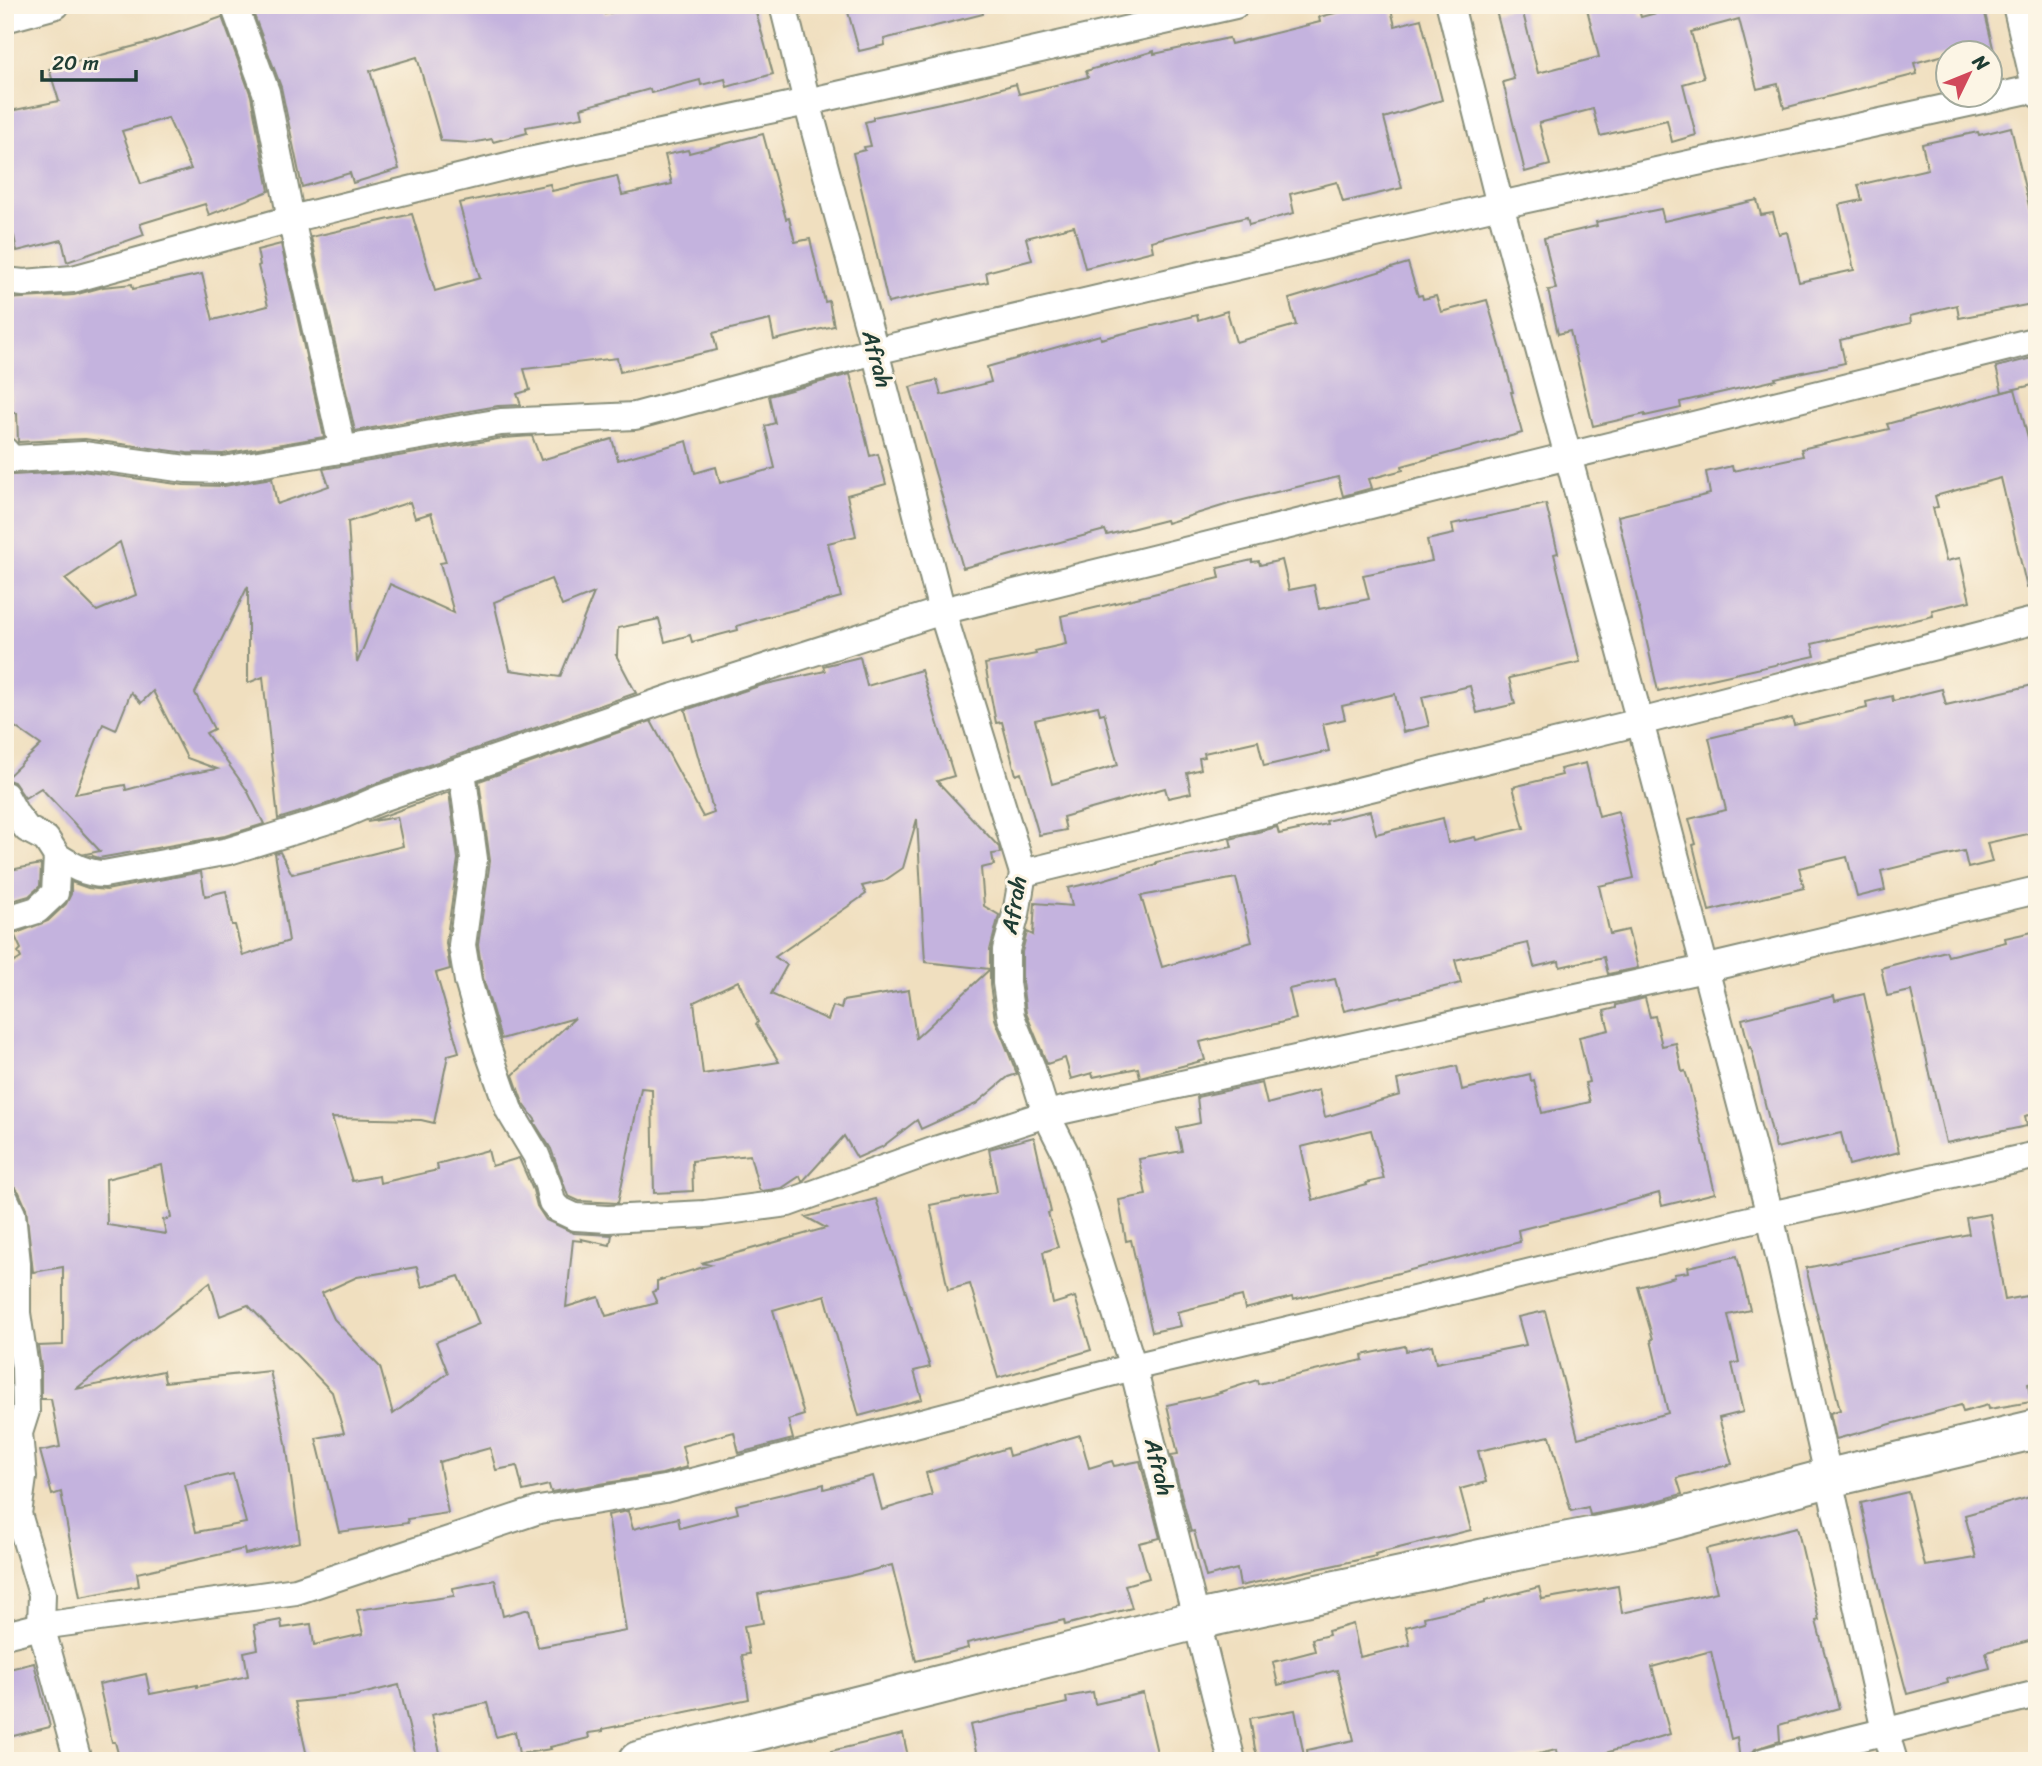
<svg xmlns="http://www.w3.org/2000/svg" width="2042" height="1766" font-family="Sriracha,sans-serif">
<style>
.building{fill:#c4b3de;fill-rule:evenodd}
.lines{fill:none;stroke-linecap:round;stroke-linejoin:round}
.minor-casing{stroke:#888e7a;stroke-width:30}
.secondary-casing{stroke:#888e7a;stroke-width:42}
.minor{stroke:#fff;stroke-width:26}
.secondary{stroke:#fff;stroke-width:38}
.labels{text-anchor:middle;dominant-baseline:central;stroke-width:6;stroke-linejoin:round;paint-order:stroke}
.street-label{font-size:23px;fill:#1f3d34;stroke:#fcf5e5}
</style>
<rect width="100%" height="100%" fill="#fcf5e5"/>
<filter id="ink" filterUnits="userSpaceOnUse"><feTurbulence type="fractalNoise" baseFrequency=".0143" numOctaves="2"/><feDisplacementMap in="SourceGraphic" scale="14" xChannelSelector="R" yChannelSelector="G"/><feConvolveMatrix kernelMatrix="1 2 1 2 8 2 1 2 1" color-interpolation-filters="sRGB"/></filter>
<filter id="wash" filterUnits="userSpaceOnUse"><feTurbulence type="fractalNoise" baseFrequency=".00686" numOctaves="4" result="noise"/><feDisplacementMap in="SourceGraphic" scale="28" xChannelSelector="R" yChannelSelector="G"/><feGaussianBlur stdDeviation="1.57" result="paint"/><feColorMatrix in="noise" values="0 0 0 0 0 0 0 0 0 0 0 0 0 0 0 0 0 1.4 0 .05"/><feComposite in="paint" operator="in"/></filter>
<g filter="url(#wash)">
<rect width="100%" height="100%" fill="#f0dfbf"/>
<g id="blocks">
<g class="building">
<path d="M 257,5 L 602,5 L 605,14 L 640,5 L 754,5 L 773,74 L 727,87 L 725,79 L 701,85 L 700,80 L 651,93 L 650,89 L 581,108 L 583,117 L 526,127 L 527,133 L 493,142 L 492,139 L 472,143 L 441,141 L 417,57 L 370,71 L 399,169 L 353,183 L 350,173 L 302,187 L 281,87 L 251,7 Z"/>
<path d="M 846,5 L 982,5 L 983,14 L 884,39 L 885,45 L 859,51 Z"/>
<path d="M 1367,5 L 1390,5 L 1395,26 L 1421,19 L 1442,100 L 1384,118 L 1402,188 L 1343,202 L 1337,182 L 1290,194 L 1294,213 L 1249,225 L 1247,217 L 1151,241 L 1153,251 L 1085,268 L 1074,226 L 1026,238 L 1032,260 L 986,272 L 988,282 L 888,303 L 853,153 L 865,150 L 864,147 L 871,146 L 865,122 L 873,120 L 873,117 L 969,97 L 1016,84 L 1019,94 L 1088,77 L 1086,71 L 1154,51 L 1154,54 L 1229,38 L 1231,44 L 1320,22 L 1319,17 Z"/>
<path d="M 1521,5 L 1538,73 L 1599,57 L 1586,5 L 1638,5 L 1641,17 L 1686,5 L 1983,5 L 1994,52 L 1948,52 L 1948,54 L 1914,63 L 1917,74 L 1784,108 L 1778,84 L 1757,89 L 1739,19 L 1691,32 L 1704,78 L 1683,84 L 1696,135 L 1672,142 L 1667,120 L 1600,136 L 1593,109 L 1539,123 L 1550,165 L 1525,172 L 1503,82 L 1514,79 L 1496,11 Z"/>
<path d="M 222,17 L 251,96 L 269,191 L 209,215 L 205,204 L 140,224 L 144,235 L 67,262 L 62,240 L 17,251 L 14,236 L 5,237 L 5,112 L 59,101 L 49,69 L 154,41 ZM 168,118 L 191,169 L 141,184 L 122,131 Z"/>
<path d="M 2011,127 L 2037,241 L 2037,303 L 1959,318 L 1957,305 L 1910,316 L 1911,323 L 1840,340 L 1845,363 L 1775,378 L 1776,380 L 1680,402 L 1681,408 L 1645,416 L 1645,414 L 1593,426 L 1570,331 L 1558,334 L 1548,290 L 1556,289 L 1544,238 L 1597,226 L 1596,222 L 1661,209 L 1664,221 L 1757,200 L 1761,215 L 1773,213 L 1779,234 L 1787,232 L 1799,282 L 1854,270 L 1839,205 L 1862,200 L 1858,185 L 1928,169 L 1922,144 L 1978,132 L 1979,135 Z"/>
<path d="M 763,134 L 786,219 L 789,218 L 795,242 L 810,239 L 825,302 L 829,301 L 834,326 L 774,340 L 770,320 L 713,333 L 717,350 L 620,372 L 617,358 L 524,369 L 530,390 L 517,394 L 521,405 L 498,406 L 355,431 L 311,237 L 412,214 L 435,291 L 480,278 L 459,203 L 550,184 L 552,191 L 617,176 L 622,195 L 672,184 L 665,155 L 688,150 L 689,153 Z"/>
<path d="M 281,244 L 324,437 L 223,454 L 187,453 L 85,439 L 18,442 L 17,413 L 12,413 L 10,374 L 5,374 L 5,299 L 74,295 L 103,287 L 132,284 L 133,289 L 202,274 L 213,320 L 268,306 L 258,266 L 260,265 L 257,250 Z"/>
<path d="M 1408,263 L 1418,296 L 1422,295 L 1423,299 L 1436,296 L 1441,312 L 1487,300 L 1513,392 L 1511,392 L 1522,433 L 1402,466 L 1403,470 L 1369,479 L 1372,488 L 1343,496 L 1338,477 L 1235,502 L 1167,523 L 1166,520 L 1107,535 L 1105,530 L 963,568 L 910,387 L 937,380 L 941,395 L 991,382 L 987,367 L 1100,335 L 1101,339 L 1197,315 L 1198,320 L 1227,311 L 1236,342 L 1296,325 L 1289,299 Z"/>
<path d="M 2032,358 L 2037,384 L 2002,392 L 1996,367 Z"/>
<path d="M 850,374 L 870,456 L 878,454 L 886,484 L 847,495 L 856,536 L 828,543 L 841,597 L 760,619 L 737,626 L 738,630 L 692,642 L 690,635 L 665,642 L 659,619 L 618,628 L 617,655 L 616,655 L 636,693 L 377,783 L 333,802 L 278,819 L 263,677 L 248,683 L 248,586 L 195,693 L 214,729 L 206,733 L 247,790 L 264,824 L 225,836 L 99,858 L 86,854 L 100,851 L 41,788 L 25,798 L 14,782 L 5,779 L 41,745 L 5,720 L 5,473 L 13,475 L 82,471 L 184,485 L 224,486 L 272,478 L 277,504 L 329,486 L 323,469 L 503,438 L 532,436 L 541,460 L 612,439 L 618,460 L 687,441 L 695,473 L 716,467 L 720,483 L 775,468 L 765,426 L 775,423 L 769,396 ZM 410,502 L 415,518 L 431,513 L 446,562 L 440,563 L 454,613 L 390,584 L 357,663 L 348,522 ZM 120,542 L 136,595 L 97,611 L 65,579 ZM 551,579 L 562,606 L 594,593 L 560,677 L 510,670 L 494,602 ZM 153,691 L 187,758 L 217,769 L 181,775 L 126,790 L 125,785 L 75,794 L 103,724 L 116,730 L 131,692 L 141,703 Z"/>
<path d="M 2015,389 L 2037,471 L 2037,587 L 2027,588 L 2001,478 L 1935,496 L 1938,507 L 1933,508 L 1946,561 L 1960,558 L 1970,601 L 1932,610 L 1933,616 L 1812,644 L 1815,656 L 1658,691 L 1618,516 L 1710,494 L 1706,472 L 1732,466 L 1733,471 L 1803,456 L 1801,449 L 1889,429 L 1887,424 Z"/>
<path d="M 1546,504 L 1558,553 L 1554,554 L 1580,662 L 1509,678 L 1515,704 L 1477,713 L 1470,686 L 1422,697 L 1429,726 L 1403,732 L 1395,694 L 1342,706 L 1345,719 L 1323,724 L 1329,751 L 1264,766 L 1258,741 L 1204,753 L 1205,757 L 1199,758 L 1201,769 L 1187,773 L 1191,793 L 1168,798 L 1165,788 L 1063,817 L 1066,830 L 1039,835 L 1021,773 L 1016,775 L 1002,722 L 996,723 L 985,664 L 1036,654 L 1035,651 L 1066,644 L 1061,616 L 1220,578 L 1218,568 L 1252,560 L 1252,562 L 1259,561 L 1260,565 L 1282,560 L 1289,590 L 1314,585 L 1319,609 L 1369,599 L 1363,575 L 1432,561 L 1427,540 L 1454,534 L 1452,524 ZM 1098,706 L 1100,714 L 1104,713 L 1118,765 L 1052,784 L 1035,720 Z"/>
<path d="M 860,657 L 867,686 L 921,670 L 954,776 L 937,781 L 999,847 L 1000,853 L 992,854 L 994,865 L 981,868 L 984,906 L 999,915 L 990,950 L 990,985 L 995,1019 L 1017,1074 L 1008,1077 L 976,1104 L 921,1129 L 917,1120 L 882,1147 L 857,1158 L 844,1136 L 803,1181 L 802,1181 L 800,1176 L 782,1188 L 762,1191 L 759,1189 L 750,1155 L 692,1161 L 693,1191 L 654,1193 L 652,1089 L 641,1088 L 618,1203 L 579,1201 L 568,1196 L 551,1149 L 534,1122 L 536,1121 L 523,1103 L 513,1075 L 575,1018 L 501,1039 L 483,978 L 478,945 L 490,861 L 479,781 L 651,721 L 703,817 L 714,813 L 685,710 L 762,685 L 825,671 L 823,666 ZM 917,819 L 925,962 L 990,969 L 916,1038 L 909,990 L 843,1001 L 841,1009 L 833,1006 L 828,1020 L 771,994 L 787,965 L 775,957 L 866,894 L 862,886 L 884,881 L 903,868 ZM 738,981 L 758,1022 L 756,1024 L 779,1062 L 703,1074 L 694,1002 Z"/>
<path d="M 2037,684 L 2037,832 L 1987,843 L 1992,862 L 1968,868 L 1964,851 L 1881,871 L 1885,890 L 1857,897 L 1847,857 L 1799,868 L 1804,888 L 1709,911 L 1693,845 L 1696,844 L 1689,819 L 1726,810 L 1709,738 L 1792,718 L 1794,725 L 1867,708 L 1866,702 L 1892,696 L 1893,701 L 1942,689 L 1946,705 Z"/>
<path d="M 1586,763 L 1599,816 L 1618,811 L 1625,838 L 1634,878 L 1599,886 L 1610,934 L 1628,930 L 1638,968 L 1608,974 L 1604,957 L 1560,967 L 1559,961 L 1534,967 L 1528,943 L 1455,960 L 1461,983 L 1344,1011 L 1335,979 L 1289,989 L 1296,1019 L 1200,1042 L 1205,1060 L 1140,1077 L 1138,1068 L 1093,1077 L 1092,1073 L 1071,1079 L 1065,1058 L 1047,1064 L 1026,1013 L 1022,982 L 1022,952 L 1027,932 L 1033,935 L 1035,903 L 1072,906 L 1068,888 L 1099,881 L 1156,864 L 1156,862 L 1232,847 L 1230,839 L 1277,827 L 1279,834 L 1327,824 L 1326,821 L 1370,811 L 1376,834 L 1443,818 L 1448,843 L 1475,837 L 1476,840 L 1524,828 L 1513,787 L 1562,775 L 1560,769 ZM 1236,878 L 1252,942 L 1162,967 L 1141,896 Z"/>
<path d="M 449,792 L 458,859 L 446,943 L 450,969 L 436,973 L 459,1052 L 448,1055 L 434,1123 L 421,1120 L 332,1118 L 352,1181 L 379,1176 L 380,1183 L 438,1170 L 437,1164 L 488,1150 L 492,1166 L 519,1158 L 533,1190 L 537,1206 L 546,1220 L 574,1233 L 612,1235 L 610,1245 L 581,1239 L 582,1241 L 573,1240 L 566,1307 L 599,1297 L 606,1316 L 657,1303 L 652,1292 L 657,1290 L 657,1281 L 710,1265 L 701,1263 L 826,1228 L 806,1217 L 876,1199 L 930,1367 L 914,1371 L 922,1399 L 859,1416 L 825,1295 L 773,1310 L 804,1415 L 788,1420 L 793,1439 L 739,1453 L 734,1432 L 682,1446 L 687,1467 L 662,1474 L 551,1492 L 549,1485 L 523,1491 L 517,1466 L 496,1470 L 490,1448 L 439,1462 L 448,1513 L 407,1519 L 408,1523 L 339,1532 L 316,1438 L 344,1433 L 332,1392 L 248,1305 L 220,1316 L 210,1282 L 76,1389 L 163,1371 L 165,1382 L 270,1371 L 286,1443 L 300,1542 L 245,1554 L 244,1549 L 137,1573 L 139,1586 L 80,1597 L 61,1492 L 52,1495 L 40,1451 L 60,1447 L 51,1399 L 41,1399 L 41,1367 L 38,1346 L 63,1345 L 63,1267 L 33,1272 L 26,1208 L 19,1192 L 15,1187 L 9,1184 L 5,1172 L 5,968 L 21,958 L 18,952 L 21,949 L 14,934 L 48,921 L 66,904 L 71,894 L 71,882 L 88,888 L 106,890 L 201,872 L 205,896 L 226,891 L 232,925 L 235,925 L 243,956 L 289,941 L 275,853 L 280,852 L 292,874 L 403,846 L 397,817 L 367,822 ZM 162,1165 L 171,1218 L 163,1220 L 166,1234 L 107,1225 L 106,1179 ZM 417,1267 L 422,1287 L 459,1276 L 479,1324 L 436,1342 L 448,1373 L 393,1414 L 380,1367 L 334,1319 L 322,1293 L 357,1277 ZM 233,1474 L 246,1523 L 196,1532 L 185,1485 Z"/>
<path d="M 41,864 L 40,886 L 29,896 L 5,903 L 5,871 Z"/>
<path d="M 2037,931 L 2037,1113 L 2025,1116 L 2027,1126 L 1946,1143 L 1911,991 L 1887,996 L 1881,968 L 1946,951 L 1948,956 L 2006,942 L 2005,938 Z"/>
<path d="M 1864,994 L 1899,1152 L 1849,1165 L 1841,1133 L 1776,1148 L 1751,1047 L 1749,1048 L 1742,1019 L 1834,996 L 1835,1001 Z"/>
<path d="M 1645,998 L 1650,1017 L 1655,1016 L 1662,1046 L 1676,1043 L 1682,1072 L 1685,1071 L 1689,1083 L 1715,1193 L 1662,1206 L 1659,1193 L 1591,1212 L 1518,1230 L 1520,1242 L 1293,1300 L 1292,1297 L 1245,1309 L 1242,1296 L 1177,1312 L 1181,1326 L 1152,1332 L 1131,1240 L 1126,1241 L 1119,1200 L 1146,1195 L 1139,1159 L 1182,1151 L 1177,1128 L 1200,1123 L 1197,1097 L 1262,1083 L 1267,1104 L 1319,1090 L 1325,1117 L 1400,1095 L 1397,1080 L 1457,1066 L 1462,1090 L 1530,1074 L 1531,1081 L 1534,1080 L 1542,1113 L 1590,1102 L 1585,1083 L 1589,1082 L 1579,1037 L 1609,1030 L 1604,1011 L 1616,1008 L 1616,1005 ZM 1371,1130 L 1384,1179 L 1366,1183 L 1367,1185 L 1313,1200 L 1301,1147 Z"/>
<path d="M 1034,1137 L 1051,1212 L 1048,1213 L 1058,1247 L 1043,1252 L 1053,1304 L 1075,1297 L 1091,1350 L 998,1378 L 970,1284 L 948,1290 L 930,1205 L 997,1192 L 989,1149 Z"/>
<path d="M 1990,1214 L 2005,1300 L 2037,1294 L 2037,1382 L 2028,1384 L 2031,1402 L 1989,1409 L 1988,1405 L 1963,1412 L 1961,1405 L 1836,1439 L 1830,1413 L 1840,1410 L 1806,1268 L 1969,1234 L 1966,1218 Z"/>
<path d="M 1737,1256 L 1750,1310 L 1728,1315 L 1739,1362 L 1732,1364 L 1743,1412 L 1719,1418 L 1732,1464 L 1677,1478 L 1682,1494 L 1647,1504 L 1590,1515 L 1588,1507 L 1571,1511 L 1550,1436 L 1478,1451 L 1486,1482 L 1460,1489 L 1471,1530 L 1375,1554 L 1376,1556 L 1240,1586 L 1237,1569 L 1206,1577 L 1194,1531 L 1191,1532 L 1171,1455 L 1178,1454 L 1167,1405 L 1221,1393 L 1220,1392 L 1257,1380 L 1258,1384 L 1363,1360 L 1362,1355 L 1405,1346 L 1406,1351 L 1432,1345 L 1436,1363 L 1526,1345 L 1518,1317 L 1545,1311 L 1578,1438 L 1668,1413 L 1651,1340 L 1653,1339 L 1638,1287 L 1675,1277 L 1674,1274 L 1689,1272 L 1688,1267 Z"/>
<path d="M 1080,1435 L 1089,1468 L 1112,1461 L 1114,1466 L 1140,1461 L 1160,1538 L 1139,1543 L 1149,1578 L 1125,1585 L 1132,1608 L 1065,1625 L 1064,1620 L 967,1643 L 968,1648 L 916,1661 L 892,1565 L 846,1577 L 758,1594 L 763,1623 L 744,1626 L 749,1654 L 742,1655 L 749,1699 L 603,1729 L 603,1731 L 588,1733 L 589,1738 L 550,1747 L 551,1749 L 519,1754 L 515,1732 L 496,1737 L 487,1703 L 431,1715 L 442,1761 L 417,1761 L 399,1685 L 353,1696 L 295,1702 L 308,1761 L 120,1761 L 115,1742 L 112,1742 L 99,1684 L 146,1674 L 150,1694 L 197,1685 L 197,1687 L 248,1676 L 244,1652 L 258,1649 L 254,1625 L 281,1620 L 282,1628 L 311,1624 L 314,1645 L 363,1634 L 357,1610 L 454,1596 L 453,1588 L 495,1580 L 503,1616 L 529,1609 L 538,1647 L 626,1631 L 608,1515 L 628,1511 L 633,1529 L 678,1518 L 680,1528 L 738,1513 L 736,1505 L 824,1484 L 824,1489 L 873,1476 L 882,1510 L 932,1495 L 926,1473 L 1007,1448 L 1009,1456 Z"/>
<path d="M 1908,1492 L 1925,1566 L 1976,1558 L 1965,1515 L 2037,1495 L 2037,1639 L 1986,1652 L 1990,1668 L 1947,1679 L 1948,1683 L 1907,1694 L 1884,1608 L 1861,1503 Z"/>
<path d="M 1797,1527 L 1819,1620 L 1816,1621 L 1839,1708 L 1779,1725 L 1780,1741 L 1755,1749 L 1750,1756 L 1750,1761 L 1740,1761 L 1737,1737 L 1731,1739 L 1711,1651 L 1652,1667 L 1670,1734 L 1602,1754 L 1568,1761 L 1558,1761 L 1556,1750 L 1509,1761 L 1308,1761 L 1307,1750 L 1354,1740 L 1337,1670 L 1278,1685 L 1273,1662 L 1315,1651 L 1312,1639 L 1329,1635 L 1328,1631 L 1353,1624 L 1360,1657 L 1410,1645 L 1406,1627 L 1425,1622 L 1424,1617 L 1485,1603 L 1485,1601 L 1539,1587 L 1542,1599 L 1618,1586 L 1622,1613 L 1717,1592 L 1706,1549 Z"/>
<path d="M 34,1663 L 50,1727 L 9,1737 L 5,1724 L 5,1670 Z"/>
<path d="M 1093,1692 L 1095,1704 L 1143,1693 L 1159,1761 L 978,1761 L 970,1725 L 1067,1703 L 1066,1697 Z"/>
<path d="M 1295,1710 L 1305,1761 L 1260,1761 L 1255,1749 L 1250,1718 Z"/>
<path d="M 903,1734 L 909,1761 L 833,1761 L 831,1751 Z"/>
</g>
</g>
</g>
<g filter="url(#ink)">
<use href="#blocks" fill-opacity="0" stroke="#888e7a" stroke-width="2"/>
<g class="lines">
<defs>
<g id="minor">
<path d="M 234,5 L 266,92 L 291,219 L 343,450"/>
<path d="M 783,5 L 807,102 L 875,351 L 942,611 L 1023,873 L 1016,914 L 1006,950 L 1006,983 L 1011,1017 L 1031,1066 L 1046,1114 L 1066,1154 L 1133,1367 L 1232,1761"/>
<path d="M 1450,5 L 1500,205 L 1640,722 L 1770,1215 L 1885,1731 L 1894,1761"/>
<path d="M 2016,5 L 2037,94"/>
<path d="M 5,19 L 56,5"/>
<path d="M 5,281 L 24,283 L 73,279 L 291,219 L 515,164 L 807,102 L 1235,5"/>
<path d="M 5,451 L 12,459 L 83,455 L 186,469 L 224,470 L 501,422 L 635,416 L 875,351 L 1500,205 L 2037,88"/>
<path d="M 462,771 L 474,859 L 462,945 L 468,981 L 487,1047 L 509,1110 L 536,1155 L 548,1185 L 552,1202 L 558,1209 L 575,1217 L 608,1219 L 705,1214 L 788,1203 L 938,1149 L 1046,1114 L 1704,969 L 2037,890"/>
<path d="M 5,795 L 16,815 L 27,829 L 46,839 L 57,856"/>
<path d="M 1023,873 L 1640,722 L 2037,620"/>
<path d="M 5,920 L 37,910 L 55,893 L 57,856 C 72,866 85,873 104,874 L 229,851 L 338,817 L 382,798 L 674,697 L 942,611 L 2037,340"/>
<path d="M 5,1199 L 12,1214 L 17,1263 L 17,1313 L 25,1368 L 26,1411 L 19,1433 L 23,1477 L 18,1514 L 42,1594 L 41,1626 L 78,1761"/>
<path d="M 5,1635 L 41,1626 L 296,1591 L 539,1510 L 665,1489 L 1133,1367 L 1770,1215 L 2037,1155"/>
<path d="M 1765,1761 L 2037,1694"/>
</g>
<path id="secondary" d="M 638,1761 L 1197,1620 L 1522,1550 L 1652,1525 L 1829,1478 L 2037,1429"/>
</defs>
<use href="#minor" class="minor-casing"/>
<use href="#secondary" class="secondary-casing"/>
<use href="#minor" class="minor"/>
<use href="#secondary" class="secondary"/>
</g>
</g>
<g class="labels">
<g class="street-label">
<text transform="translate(877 359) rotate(75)">Afrah</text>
<text transform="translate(1014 905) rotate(-80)">Afrah</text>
<text transform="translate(1159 1467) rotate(76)">Afrah</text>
</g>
</g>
<rect width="2042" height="1766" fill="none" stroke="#fcf5e5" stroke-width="28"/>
<g transform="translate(1969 74) rotate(47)"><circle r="33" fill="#fcf5e5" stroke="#a4ab9e" stroke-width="2"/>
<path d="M0-5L12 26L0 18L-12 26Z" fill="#d1495b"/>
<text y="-10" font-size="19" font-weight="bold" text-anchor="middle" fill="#1f3d34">N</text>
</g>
<path d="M42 70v10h94v-10" fill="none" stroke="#1f3d34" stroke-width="3.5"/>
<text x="52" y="70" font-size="21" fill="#1f3d34" stroke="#fcf5e5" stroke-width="5" paint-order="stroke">20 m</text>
</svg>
